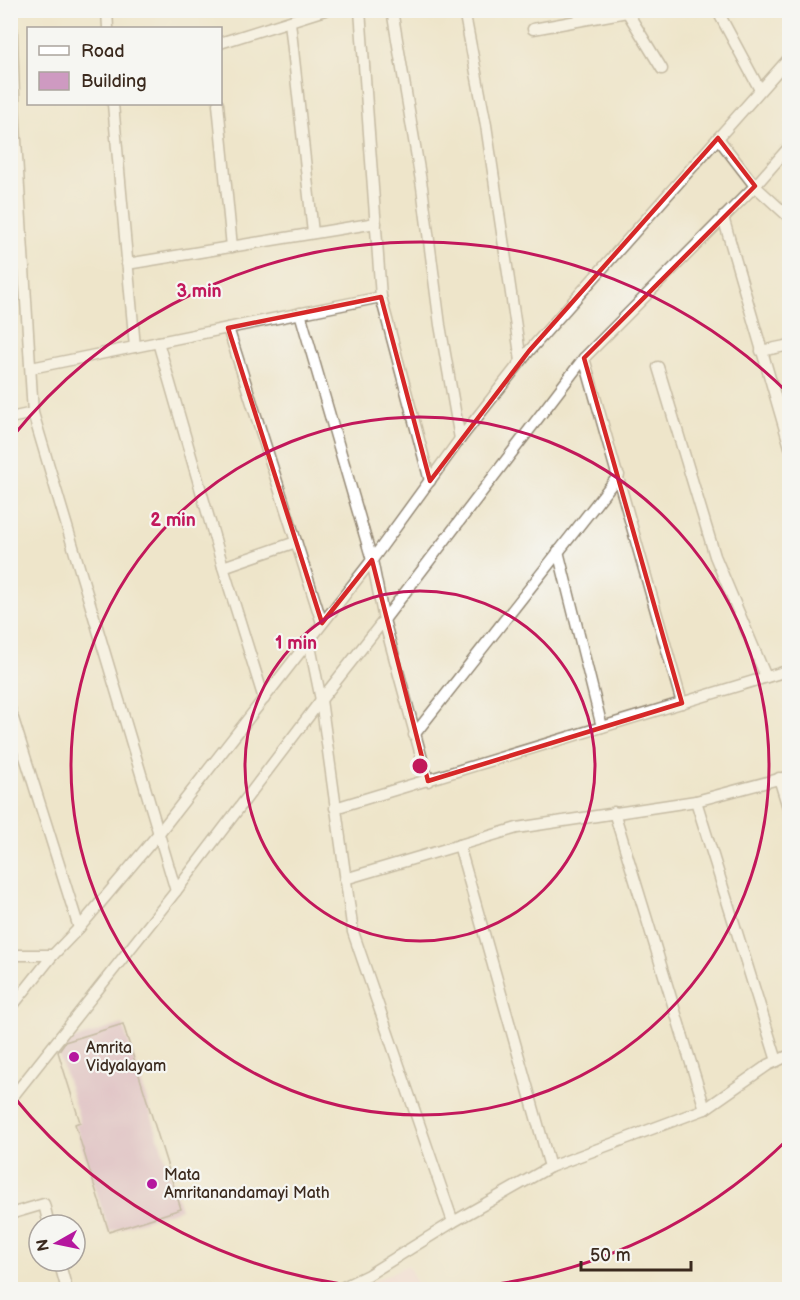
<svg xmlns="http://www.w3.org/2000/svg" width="800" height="1300" font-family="'Balsamiq Sans',sans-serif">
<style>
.built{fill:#f4cfde}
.building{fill:#ce9ac1}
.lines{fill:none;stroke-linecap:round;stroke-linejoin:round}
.street-casing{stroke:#948874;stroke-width:13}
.street{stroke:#fff;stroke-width:10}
.marked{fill:none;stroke:#d62828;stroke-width:4.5;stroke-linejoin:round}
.ring{fill:none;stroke:#c2185b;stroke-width:3}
.poi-dot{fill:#b5179e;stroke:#f6f6f2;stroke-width:2}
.labels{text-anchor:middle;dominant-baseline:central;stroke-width:4.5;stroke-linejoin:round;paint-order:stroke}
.poi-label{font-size:16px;fill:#3b2a1e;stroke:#f6f6f2;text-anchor:start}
.centre{fill:#c2185b;stroke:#f6f6f2;stroke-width:3}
.ring-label{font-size:18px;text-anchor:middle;font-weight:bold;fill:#c2185b;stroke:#f6f6f2;stroke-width:4.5;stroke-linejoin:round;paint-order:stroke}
</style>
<rect width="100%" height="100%" fill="#f6f6f2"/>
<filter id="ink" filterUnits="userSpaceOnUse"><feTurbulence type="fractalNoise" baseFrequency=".0167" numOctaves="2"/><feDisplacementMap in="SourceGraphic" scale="12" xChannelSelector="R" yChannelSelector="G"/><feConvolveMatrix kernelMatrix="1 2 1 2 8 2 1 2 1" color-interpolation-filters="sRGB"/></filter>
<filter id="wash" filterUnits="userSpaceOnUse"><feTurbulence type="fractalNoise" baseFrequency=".008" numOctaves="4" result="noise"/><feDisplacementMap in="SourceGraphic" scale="24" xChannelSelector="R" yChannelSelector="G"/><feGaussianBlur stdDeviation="1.35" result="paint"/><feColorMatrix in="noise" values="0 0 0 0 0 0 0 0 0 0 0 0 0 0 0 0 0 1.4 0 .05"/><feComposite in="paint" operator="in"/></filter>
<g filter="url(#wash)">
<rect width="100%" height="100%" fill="#eee5cb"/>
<path class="built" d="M 408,1265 L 420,1289 L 357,1289 Z"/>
<g id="blocks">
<path class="building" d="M 123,1024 L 181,1209 L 109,1232 L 75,1124 L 80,1122 L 58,1052 L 65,1042 Z"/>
</g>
</g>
<g filter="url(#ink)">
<use href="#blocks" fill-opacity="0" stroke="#948874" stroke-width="1.5"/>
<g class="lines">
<defs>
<g id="street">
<path d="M 11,10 L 15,124 L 33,413 L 176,891"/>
<path d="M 107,10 L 108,28"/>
<path d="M 360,10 L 381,297 L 430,481"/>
<path d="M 392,10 L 422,187 L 440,325 L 460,439"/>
<path d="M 464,10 L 486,125 L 521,361"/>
<path d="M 626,10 L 662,69"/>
<path d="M 717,10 L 760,90"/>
<path d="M 290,22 L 313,233"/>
<path d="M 533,29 L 627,12"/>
<path d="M 220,43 L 325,10"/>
<path d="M 113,104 L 135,347"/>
<path d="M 218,104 L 232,247"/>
<path d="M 718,138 L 755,186 L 790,218"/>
<path d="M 723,217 L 790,447"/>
<path d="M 127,264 L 376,223"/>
<path d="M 300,313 L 372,560 L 384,620 L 428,781"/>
<path d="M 228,328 L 322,623"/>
<path d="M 158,342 L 223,567 L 264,699"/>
<path d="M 761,351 L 790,345"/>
<path d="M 584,358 L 682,703"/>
<path d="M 658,367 L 715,556 L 766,677"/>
<path d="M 31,368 L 381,297"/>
<path d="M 10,418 L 33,413"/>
<path d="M 558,551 L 602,727"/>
<path d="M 223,567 L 296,542"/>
<path d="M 309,641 L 321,700 L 353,932 L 453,1222 L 368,1275 L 337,1290"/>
<path d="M 10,709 L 79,928"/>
<path d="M 414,735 L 619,475"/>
<path d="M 779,778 L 790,814"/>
<path d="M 696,801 L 777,1061"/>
<path d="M 335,808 L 790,670"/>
<path d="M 614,812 L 705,1109"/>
<path d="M 459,845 L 550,1167"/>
<path d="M 345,879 L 517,828 L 696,801 L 790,776"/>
<path d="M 10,955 L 53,955"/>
<path d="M 10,1009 L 53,955 L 79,928 L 159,833 L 372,560 L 460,439 L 529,351 L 790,57"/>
<path d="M 10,1100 L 176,891 L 321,700 L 384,620 L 584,358 L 755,186 L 790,146"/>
<path d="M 10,1214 L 44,1204 L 49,1225"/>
<path d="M 453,1222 L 550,1167 L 705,1109 L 768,1065 L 790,1055"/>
<path d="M 59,1261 L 67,1290"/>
</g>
</defs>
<use href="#street" class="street-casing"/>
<use href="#street" class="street"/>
</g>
</g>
<path d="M0 0H800V1300H0ZM 718,138 L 755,186 L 584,358 L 682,703 L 428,781 L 372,560 L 322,623 L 228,328 L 381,297 L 430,481 L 529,351 Z" fill="#eee5cb" fill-opacity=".55" fill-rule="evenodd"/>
<path class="marked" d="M 718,138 L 755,186 L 584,358 L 682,703 L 428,781 L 372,560 L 322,623 L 228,328 L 381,297 L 430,481 L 529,351 Z"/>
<g class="ring">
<circle cx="420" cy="766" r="175"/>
<circle cx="420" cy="766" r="349"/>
<path d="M787 1140A524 524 0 0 1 447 1289M393 1289A524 524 0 0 1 13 1096M13 436A524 524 0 0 1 787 392"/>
</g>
<g class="poi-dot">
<circle cx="74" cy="1057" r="6"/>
<circle cx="152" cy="1184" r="6"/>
</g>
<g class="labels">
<g class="poi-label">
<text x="86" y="1048">Amrita<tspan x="86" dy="18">Vidyalayam</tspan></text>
<text x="164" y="1175">Mata<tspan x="164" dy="18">Amritanandamayi Math</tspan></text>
</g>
</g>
<circle cx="420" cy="766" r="9" class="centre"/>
<g class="ring-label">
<text x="199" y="297">3 min</text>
<text x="173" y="526">2 min</text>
<text x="296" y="649">1 min</text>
</g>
<rect width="800" height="1300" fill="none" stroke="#f6f6f2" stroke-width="36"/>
<rect x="27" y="27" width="195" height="78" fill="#f6f6f2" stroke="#aba49d" stroke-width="1.5"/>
<rect x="39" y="46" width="30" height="9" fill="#ffffff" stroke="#aba49d" stroke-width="1.5"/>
<text x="81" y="57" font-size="18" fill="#3b2a1e">Road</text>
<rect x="39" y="72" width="30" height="18" fill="#ce9ac1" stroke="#aba49d" stroke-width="1.5"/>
<text x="81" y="87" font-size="18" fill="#3b2a1e">Building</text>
<g transform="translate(57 1243) rotate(261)"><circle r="28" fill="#f6f6f2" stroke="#aba49d" stroke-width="1.5"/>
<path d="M0-4.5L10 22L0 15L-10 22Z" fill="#b5179e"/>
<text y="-9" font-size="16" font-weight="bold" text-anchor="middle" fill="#3b2a1e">N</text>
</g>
<path d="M581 1261v9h110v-9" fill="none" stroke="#3b2a1e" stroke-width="3"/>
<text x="590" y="1261" font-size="18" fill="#3b2a1e" stroke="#f6f6f2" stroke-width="4.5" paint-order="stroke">50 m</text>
</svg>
